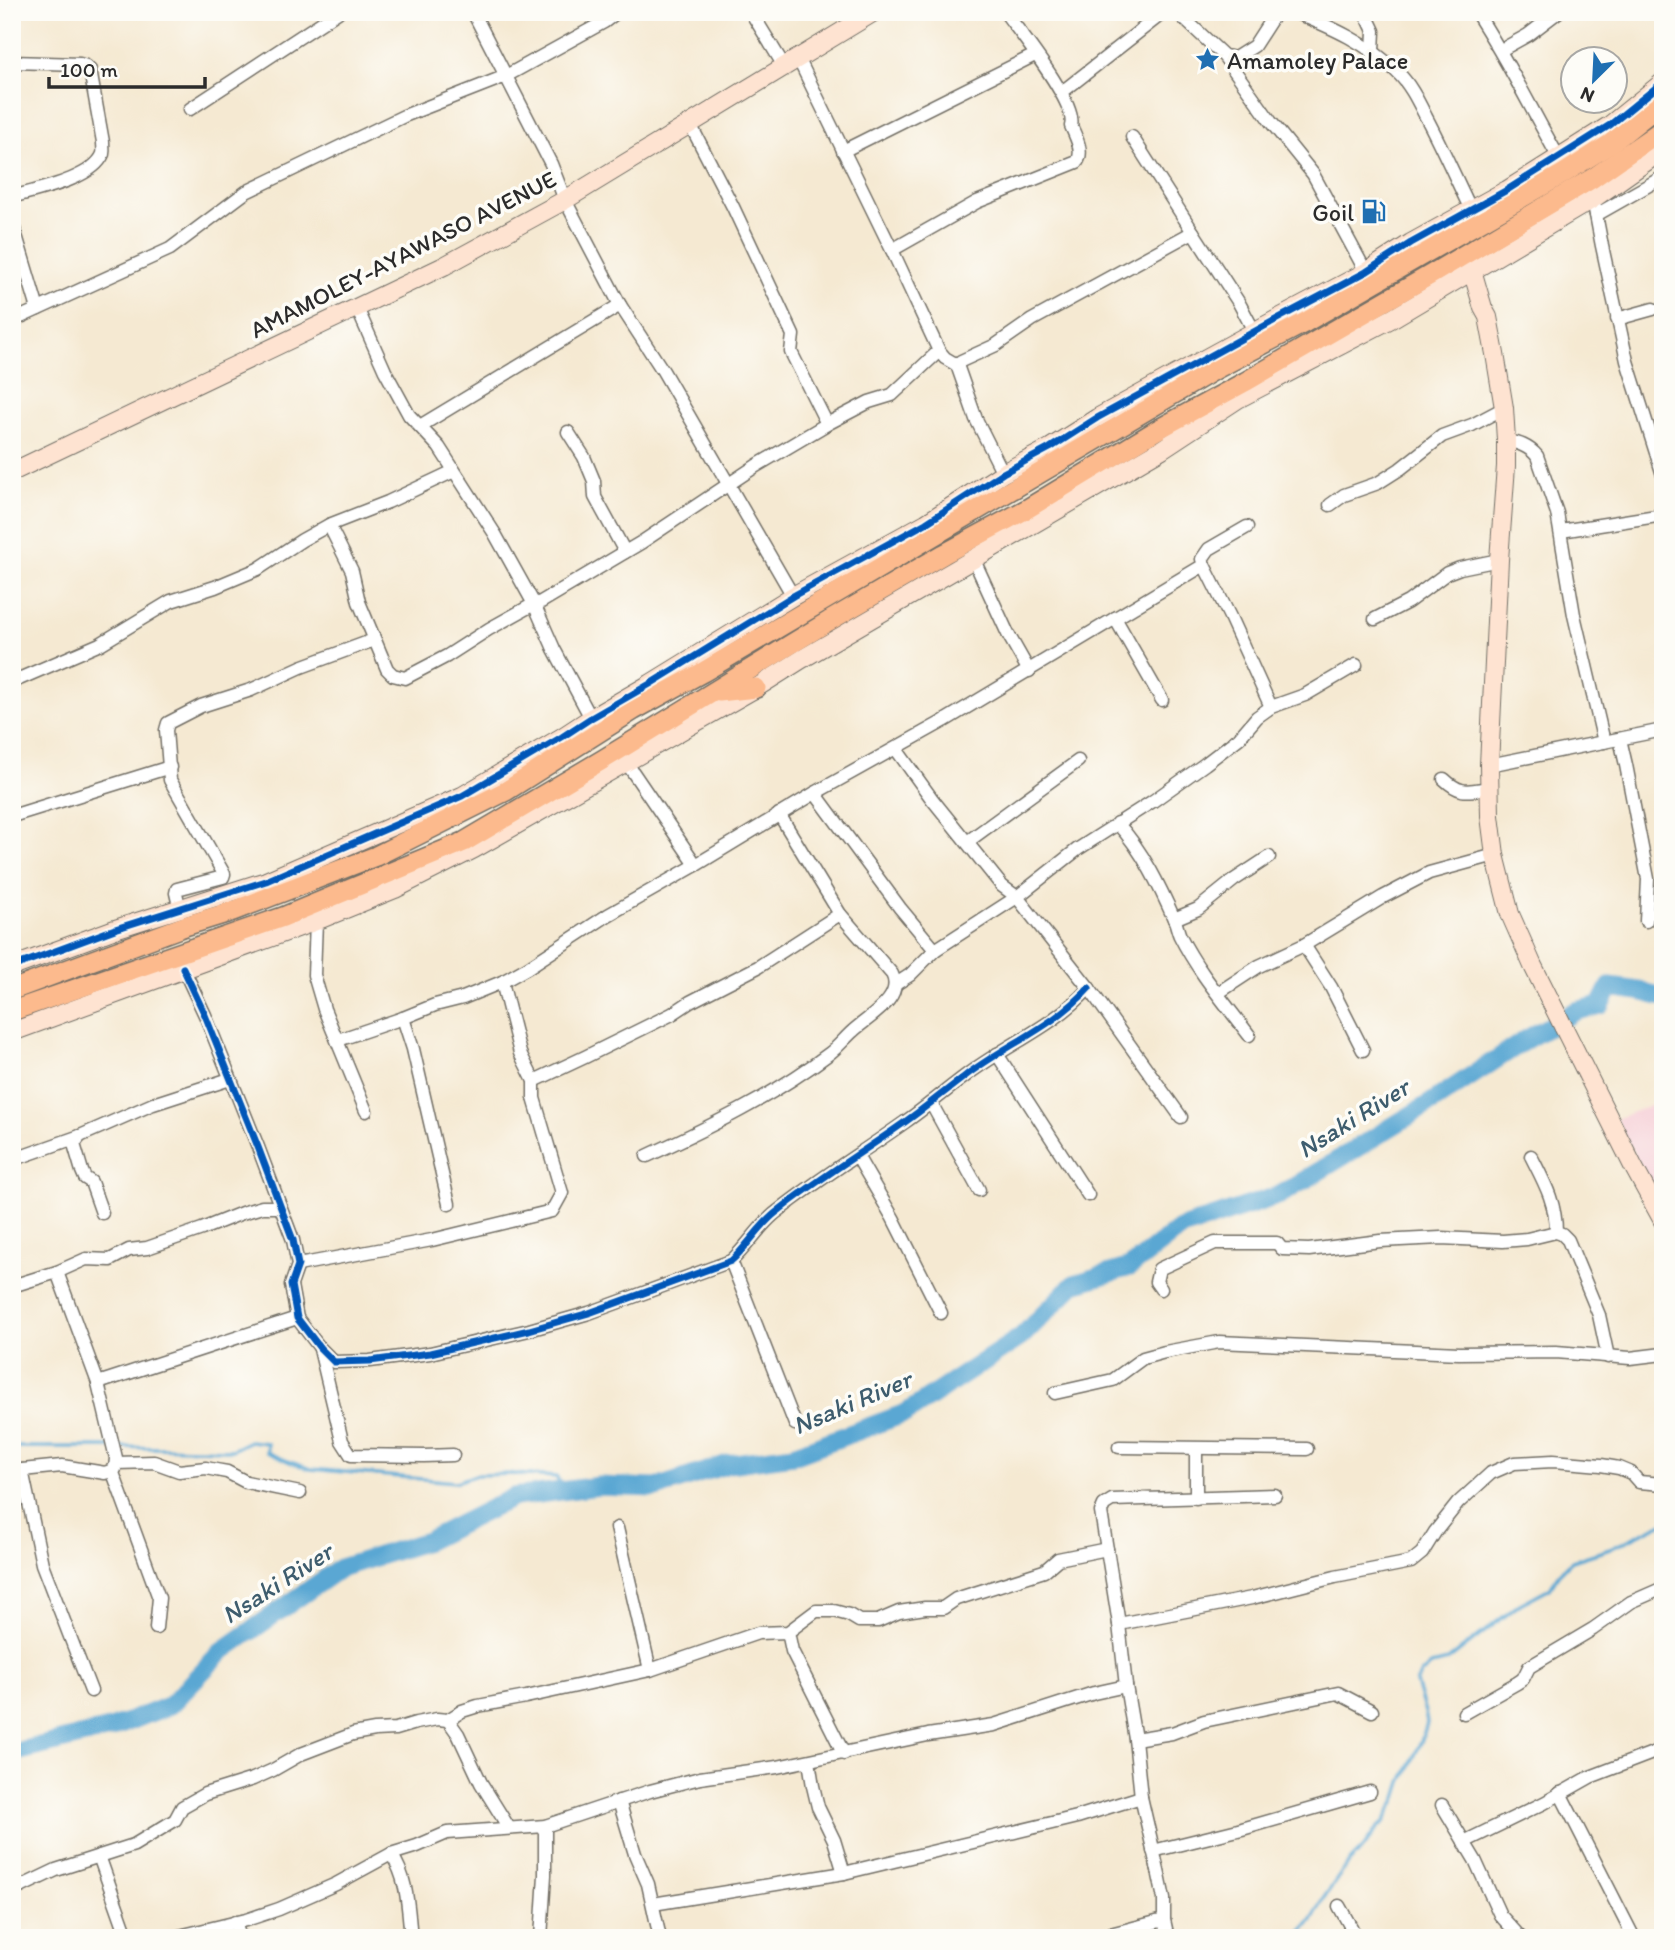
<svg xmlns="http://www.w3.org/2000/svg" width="1675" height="1950" font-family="Itim,sans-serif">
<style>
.built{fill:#f6cfd7}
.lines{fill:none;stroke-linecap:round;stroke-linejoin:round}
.stream{stroke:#5aa7d3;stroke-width:3.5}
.river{stroke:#5aa7d3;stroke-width:19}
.street-casing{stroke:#726e65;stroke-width:15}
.secondary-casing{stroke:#726e65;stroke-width:20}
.primary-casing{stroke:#726e65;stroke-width:22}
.street{stroke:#fff;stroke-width:12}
.secondary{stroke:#fee3d1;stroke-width:18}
.primary{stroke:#fcba8d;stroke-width:19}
.cycleway-casing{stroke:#fdfcf7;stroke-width:11}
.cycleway{stroke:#0057b8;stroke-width:7}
.labels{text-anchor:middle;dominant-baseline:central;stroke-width:7;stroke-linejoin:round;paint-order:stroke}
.poi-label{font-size:24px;fill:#2b2b2b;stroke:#fdfcf7;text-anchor:start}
.street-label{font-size:24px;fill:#2b2b2b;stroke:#fdfcf7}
.water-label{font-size:26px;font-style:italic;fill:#3e5d6e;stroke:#fdfcf7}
</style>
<rect width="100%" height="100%" fill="#fdfcf7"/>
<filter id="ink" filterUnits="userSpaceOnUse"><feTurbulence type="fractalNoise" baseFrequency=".0143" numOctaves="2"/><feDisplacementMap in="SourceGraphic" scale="14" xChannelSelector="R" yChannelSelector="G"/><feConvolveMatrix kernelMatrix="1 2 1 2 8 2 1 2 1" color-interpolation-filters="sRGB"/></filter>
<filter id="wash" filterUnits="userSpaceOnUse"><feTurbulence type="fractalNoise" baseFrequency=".00686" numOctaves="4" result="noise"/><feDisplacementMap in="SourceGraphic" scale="28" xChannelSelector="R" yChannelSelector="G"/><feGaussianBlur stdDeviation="1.57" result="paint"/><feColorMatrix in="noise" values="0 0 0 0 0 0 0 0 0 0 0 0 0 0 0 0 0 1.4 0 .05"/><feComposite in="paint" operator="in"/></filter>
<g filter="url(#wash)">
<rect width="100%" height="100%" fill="#f5e9d2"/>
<path class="built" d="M 1663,1100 L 1663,1209 L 1616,1119 Z"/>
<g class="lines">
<g class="stream">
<path d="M 12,1447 L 111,1447"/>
<path d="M 120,1447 L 232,1450 L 250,1441 L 267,1443 L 267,1452 L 290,1462 L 311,1469 L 456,1482 L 476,1475 L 514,1474 L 556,1477 L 564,1490"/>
<path d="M 1296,1938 L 1312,1920 L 1325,1896 L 1349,1862 L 1364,1847 L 1377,1828 L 1384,1822 L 1397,1798 L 1402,1782 L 1421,1742 L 1427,1723 L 1425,1712 L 1416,1683 L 1421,1674 L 1431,1665 L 1447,1661 L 1520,1604 L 1550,1588 L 1558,1575 L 1572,1561 L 1610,1549 L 1663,1523"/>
</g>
<path class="river" d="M 12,1753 L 113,1728 L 170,1705 L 221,1652 L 340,1568 L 427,1541 L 514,1497 L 599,1486 L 656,1488 L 728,1464 L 793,1455 L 906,1413 L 1021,1337 L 1074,1284 L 1130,1267 L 1179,1229 L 1280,1195 L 1432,1102 L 1527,1039 L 1576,1011 L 1601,1005 L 1610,987 L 1639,991 L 1663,997"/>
</g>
</g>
<g filter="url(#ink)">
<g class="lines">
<defs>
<g id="street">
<path d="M 473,12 L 551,164 L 565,200 L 620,305 L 663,371 L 793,596"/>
<path d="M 751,12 L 784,66"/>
<path d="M 1177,12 L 1224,56 L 1235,58 L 1254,46 L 1276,12"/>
<path d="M 1294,12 C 1331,27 1368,43 1397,72 C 1410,84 1418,101 1426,117 C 1442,147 1456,179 1471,210"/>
<path d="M 1365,12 L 1374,31 L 1373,51"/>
<path d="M 1476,12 C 1507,59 1531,109 1559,158"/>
<path d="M 1501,50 L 1528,35 L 1558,12"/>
<path d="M 1224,56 L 1271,122 L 1313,174 L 1366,272"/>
<path d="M 798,58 L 892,250 L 939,351 L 945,358 L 957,365 L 976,419 L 1003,473"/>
<path d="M 12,62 L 80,64 L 86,66 L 90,70 L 103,142 C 103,146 104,150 103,154 C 93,179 36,190 12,197"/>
<path d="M 1062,92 L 1164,12"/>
<path d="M 190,109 L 338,12"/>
<path d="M 690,124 L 733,207 L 793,335 L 791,352 L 827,424"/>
<path d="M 1132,137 L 1193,232"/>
<path d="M 843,151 L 1035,55"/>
<path d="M 1593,199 L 1602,246 L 1627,361 L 1663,475"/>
<path d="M 1596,215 L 1663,177"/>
<path d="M 12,222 L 38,309"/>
<path d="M 892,250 L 977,202 L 1077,162 C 1084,152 1076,137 1071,126 C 1078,104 1020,33 1005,12"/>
<path d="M 357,308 L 385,371 L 409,415 L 439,447 L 495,534 L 534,604 L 554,649 L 591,718"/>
<path d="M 1617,319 L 1653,309"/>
<path d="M 12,321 L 170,249 L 246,192 L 404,116 L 506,76 L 604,22 L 617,12"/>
<path d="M 957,365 L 961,361 L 996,345 L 1032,320 L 1193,232 L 1239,303 L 1254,331"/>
<path d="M 420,426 L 620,305"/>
<path d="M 568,432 L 584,457 L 594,481 L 595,497 L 625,552"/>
<path d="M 1506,440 C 1518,443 1529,446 1537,456 L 1557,513 L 1574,615 L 1604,742"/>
<path d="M 1330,505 L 1344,495 L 1378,483 L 1400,469 L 1442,436 L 1472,425 L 1504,408"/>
<path d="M 329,525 L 352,571 L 359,602 L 387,669 L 393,675 L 405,678 L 447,656 L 489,629 L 534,604 L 541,602 L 642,542 L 756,466 L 827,424 L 869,402 L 892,395 L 939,351"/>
<path d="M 1561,531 L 1663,515"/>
<path d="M 973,558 L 1008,634 L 1029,671"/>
<path d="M 1204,565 L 1230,617 L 1271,707"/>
<path d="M 1115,618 L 1162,700"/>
<path d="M 1375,619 L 1408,602 L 1447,573 L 1460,568 L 1499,560"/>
<path d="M 12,682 L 100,644 L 171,601 L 215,587 L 258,569 L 302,540 L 329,525 L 388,502 L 454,471"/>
<path d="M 1620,739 L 1626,765 L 1648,879 L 1646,921"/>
<path d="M 896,749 L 932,799 L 1002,886 L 1017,897 L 1089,988 L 1181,1117"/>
<path d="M 626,762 L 696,865"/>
<path d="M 1489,765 L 1663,730"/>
<path d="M 1444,779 C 1461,795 1468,791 1489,788"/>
<path d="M 815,793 L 900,908 L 935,950"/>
<path d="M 12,816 L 170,767"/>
<path d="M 1117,823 C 1143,851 1160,887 1175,921 C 1177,926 1178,932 1180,936 C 1198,972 1225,1003 1249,1035"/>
<path d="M 967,842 L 1078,761"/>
<path d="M 180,910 L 176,893 L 177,889 L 223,877 L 224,874 L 170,780 L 166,730 L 168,723 L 201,706 L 251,690 L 301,667 L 374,640"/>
<path d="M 1174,919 L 1198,909 L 1234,880 L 1269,857"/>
<path d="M 316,921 L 314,975 L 324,1009 L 366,1111"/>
<path d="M 1304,945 L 1331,987 L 1363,1050"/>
<path d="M 183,968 L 205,1015 L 258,1147 L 293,1240 L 298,1265 L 291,1285 L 297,1318 L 320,1348 L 334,1362 L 370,1361 L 430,1353 L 529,1330 L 589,1313 L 731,1261 C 748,1246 760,1224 778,1211 C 818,1179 863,1152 905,1122 C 925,1108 944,1092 964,1077 C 1005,1045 1054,1027 1089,988"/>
<path d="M 896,984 L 910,975 L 935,950 L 1017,897 L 1078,849 L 1153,801 L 1205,764 L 1239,738 L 1257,717 L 1271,707 L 1305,695 L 1356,665"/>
<path d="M 1218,993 L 1259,966 L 1304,945 L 1383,897 L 1429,873 L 1495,855"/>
<path d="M 403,1018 L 413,1049 L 449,1204"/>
<path d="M 338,1040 L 403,1018 L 435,1005 L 463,998 L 502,982 L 527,968 L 608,915 L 696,865 L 815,793 L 944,721 L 1204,565 L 1202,559 L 1209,549 L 1247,527"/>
<path d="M 997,1054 L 1088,1195"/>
<path d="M 534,1081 L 585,1057 L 672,1014 L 690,1002 L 758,967 L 840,914"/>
<path d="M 931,1103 L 979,1190"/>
<path d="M 80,1136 L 74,1144 L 82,1171 L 85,1178 L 91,1182 L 102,1213"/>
<path d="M 647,1156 C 712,1126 773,1096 830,1053 C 839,1046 845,1038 853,1031 C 868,1017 905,998 892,974 L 840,914 L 779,814"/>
<path d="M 857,1156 L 893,1218 L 941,1313"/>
<path d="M 1531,1156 C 1544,1182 1556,1202 1556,1232"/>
<path d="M 12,1160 L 80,1136 L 153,1104 L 230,1079"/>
<path d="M 731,1261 L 795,1424"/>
<path d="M 298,1265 L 432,1240 L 552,1211 L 562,1193 L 534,1098 L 534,1081 L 520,1053 L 502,982"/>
<path d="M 12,1286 L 57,1272 L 86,1259 L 110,1260 L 129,1250 L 147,1248 L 202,1229 L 242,1213 L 262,1207 L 280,1207"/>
<path d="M 1161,1289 L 1156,1282 L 1159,1269 L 1215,1243 L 1277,1243 L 1282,1249 L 1309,1250 L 1380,1241 L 1441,1238 L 1503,1241 L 1527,1239 L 1556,1232 L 1562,1234 L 1568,1240 L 1599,1315 L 1608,1357"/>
<path d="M 320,1349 L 342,1441 L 351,1455 L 424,1456 L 453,1455"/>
<path d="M 98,1383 L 297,1318"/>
<path d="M 1055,1393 L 1113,1380 L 1143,1358 L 1165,1352 L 1219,1342 L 1459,1353 L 1556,1352 L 1630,1358 L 1663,1354"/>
<path d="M 1119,1447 L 1307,1449"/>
<path d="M 1196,1449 L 1196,1498"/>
<path d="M 116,1463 L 154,1462 L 179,1471 L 206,1468 L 216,1470 L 227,1472 L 246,1482 L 300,1493"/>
<path d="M 22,1470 L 42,1564 L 91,1691"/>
<path d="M 112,1470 L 159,1598 L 156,1628"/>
<path d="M 12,1471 L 62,1466 L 105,1473 L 115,1469 L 116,1458 L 98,1383 L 57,1272"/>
<path d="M 617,1528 L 650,1670"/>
<path d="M 1119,1624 L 1252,1598 L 1335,1577 L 1411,1562 L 1422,1553 L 1435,1532 L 1458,1503 L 1491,1473 L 1514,1463 L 1553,1461 L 1601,1465 L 1619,1468 L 1631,1473 L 1639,1482 L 1663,1484"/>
<path d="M 788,1632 L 792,1651 L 844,1754"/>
<path d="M 1464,1713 L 1517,1683 L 1523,1679 L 1529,1667 L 1593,1629 L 1631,1602 L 1663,1588"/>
<path d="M 448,1720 L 458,1734 L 481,1783 L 509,1828"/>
<path d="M 1135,1739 L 1172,1733 L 1204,1721 L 1338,1693 L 1372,1711"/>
<path d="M 809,1761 L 813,1786 L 818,1807 L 834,1840 L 844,1873"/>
<path d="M 1560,1793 L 1634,1938"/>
<path d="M 619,1801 L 635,1854 L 648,1884 L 660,1938"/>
<path d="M 1442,1805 L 1475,1860 L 1500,1915 L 1521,1938"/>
<path d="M 1464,1842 L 1544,1803 L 1590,1777 L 1663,1749"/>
<path d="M 1153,1851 L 1242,1829 L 1370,1792"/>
<path d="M 391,1854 C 408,1878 408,1909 411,1938"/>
<path d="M 99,1856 L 128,1938"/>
<path d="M 12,1891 L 56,1870 L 134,1845 L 175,1820 L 182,1807 L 205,1794 L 253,1779 L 273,1770 L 301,1754 L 353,1734 L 375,1730 L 396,1729 L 416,1723 L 437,1719 L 448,1720 L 462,1711 L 478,1706 L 526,1697 L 650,1670 L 758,1633 L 788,1632 L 816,1611 L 834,1611 L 849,1615 L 859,1621 L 878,1621 L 899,1612 L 925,1608 L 943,1608 L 956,1599 L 1044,1571 L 1058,1559 L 1107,1549"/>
<path d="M 653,1904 L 844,1873 L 1077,1817 L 1141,1797"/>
<path d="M 1339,1906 L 1357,1938"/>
<path d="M 235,1922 L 240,1938"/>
<path d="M 171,1938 L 246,1920 L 279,1909 L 336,1884 L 391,1854 L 417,1846 L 447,1833 L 545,1826 L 650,1791 L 700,1778 L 777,1767 L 928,1735 L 994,1725 L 1094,1693 L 1126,1686"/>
<path d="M 541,1938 L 545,1875 L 545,1826"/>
<path d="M 1095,1938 L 1164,1920"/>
<path d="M 1168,1938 L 1164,1920 L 1164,1899 L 1159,1875 L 1141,1797 L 1135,1739 L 1126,1686 L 1119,1624 L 1101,1512 L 1104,1505 L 1112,1500 L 1275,1495"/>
</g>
<g id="secondary">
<path d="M 1472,270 L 1483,308 L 1488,317 L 1495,354 L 1504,408 L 1506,440 L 1506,466 L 1499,560 L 1489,765 L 1490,816 L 1495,855 L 1510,914 L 1533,966 L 1633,1166 L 1663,1221"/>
<path d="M 12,472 L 444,266 L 565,200 L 874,12"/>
<path d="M 12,967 L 115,929 L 266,881 L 462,796 L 562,737 L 591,718 L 650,684 L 793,596 L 926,523 L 1003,473 L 1050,448 L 1097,418 L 1279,318 L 1366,272 L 1411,243 L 1507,190 L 1610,125 L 1663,82"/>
<path d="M 12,1032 L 316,921 L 395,889 L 474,849 L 756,688 L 802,659 L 1162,449 L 1238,399 L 1393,318 L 1593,199 L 1663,150"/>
</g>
<g id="primary">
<path d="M 719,692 L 756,688"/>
<path d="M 12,990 L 185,926 L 233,911 L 376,856 L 506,791 L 634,710 L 703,672 L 1216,369 L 1304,323 L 1563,174 L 1610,144 L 1663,102"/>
<path d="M 12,1011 L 283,917 L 464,842 L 604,759 L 829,621 L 944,554 L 1027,509 L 1157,430 L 1245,382 L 1432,274 L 1593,178 L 1663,129"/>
</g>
</defs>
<use href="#street" class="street-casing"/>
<use href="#secondary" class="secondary-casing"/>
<use href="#primary" class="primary-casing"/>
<use href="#street" class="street"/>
<use href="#secondary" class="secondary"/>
<use href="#primary" class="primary"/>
<defs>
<g id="cycleway">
<path d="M 12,967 L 115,929 L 266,881 L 462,796 L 562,737 L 591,718 L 650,684 L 793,596 L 926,523 L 1003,473 L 1050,448 L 1097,418 L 1279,318 L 1366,272 L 1411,243 L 1507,190 L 1610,125 L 1663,82"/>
<path d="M 183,968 L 205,1015 L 258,1147 L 293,1240 L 298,1265 L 291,1285 L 297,1318 L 320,1348 L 334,1362 L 370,1361 L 430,1353 L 529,1330 L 589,1313 L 731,1261 C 748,1246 760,1224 778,1211 C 818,1179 863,1152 905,1122 C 925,1108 944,1092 964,1077 C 1005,1045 1054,1027 1089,988"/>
</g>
</defs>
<use href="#cycleway" class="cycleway-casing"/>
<use href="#cycleway" class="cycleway"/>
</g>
</g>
<defs>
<symbol id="sight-bare" viewBox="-9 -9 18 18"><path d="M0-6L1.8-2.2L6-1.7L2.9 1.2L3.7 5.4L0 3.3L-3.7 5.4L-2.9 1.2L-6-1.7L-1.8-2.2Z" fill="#1f6fb2" stroke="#fdfcf7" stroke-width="2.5" paint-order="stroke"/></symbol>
<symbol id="fuel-bare" viewBox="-9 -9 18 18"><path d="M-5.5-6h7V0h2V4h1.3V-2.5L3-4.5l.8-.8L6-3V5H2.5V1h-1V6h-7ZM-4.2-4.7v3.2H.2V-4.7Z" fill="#1f6fb2" stroke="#fdfcf7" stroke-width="2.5" paint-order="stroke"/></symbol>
</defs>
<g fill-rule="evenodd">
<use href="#sight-bare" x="1190" y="42" width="35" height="35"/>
<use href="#fuel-bare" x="1356" y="194" width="35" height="35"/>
</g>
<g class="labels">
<g class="poi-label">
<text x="1227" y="60">Amamoley Palace</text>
<text x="1354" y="212" text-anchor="end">Goil</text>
</g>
<g class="street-label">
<text transform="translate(403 254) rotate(-27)">AMAMOLEY-AYAWASO AVENUE</text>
</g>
<g class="water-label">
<text transform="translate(1353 1118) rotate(-32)">Nsaki River</text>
<text transform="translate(852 1402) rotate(-23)">Nsaki River</text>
<text transform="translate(277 1583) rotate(-33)">Nsaki River</text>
</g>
</g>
<rect width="1675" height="1950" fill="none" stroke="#fdfcf7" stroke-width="42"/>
<g transform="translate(1594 80) rotate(204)"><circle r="33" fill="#fdfcf7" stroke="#a9a8a5" stroke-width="2"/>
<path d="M0-5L12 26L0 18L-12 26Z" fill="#1f6fb2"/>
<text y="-10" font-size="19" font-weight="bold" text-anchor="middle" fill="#2b2b2b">N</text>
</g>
<path d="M49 77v10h156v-10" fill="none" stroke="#2b2b2b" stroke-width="3.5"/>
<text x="60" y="77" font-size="21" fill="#2b2b2b" stroke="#fdfcf7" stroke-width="5" paint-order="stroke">100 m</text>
</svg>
